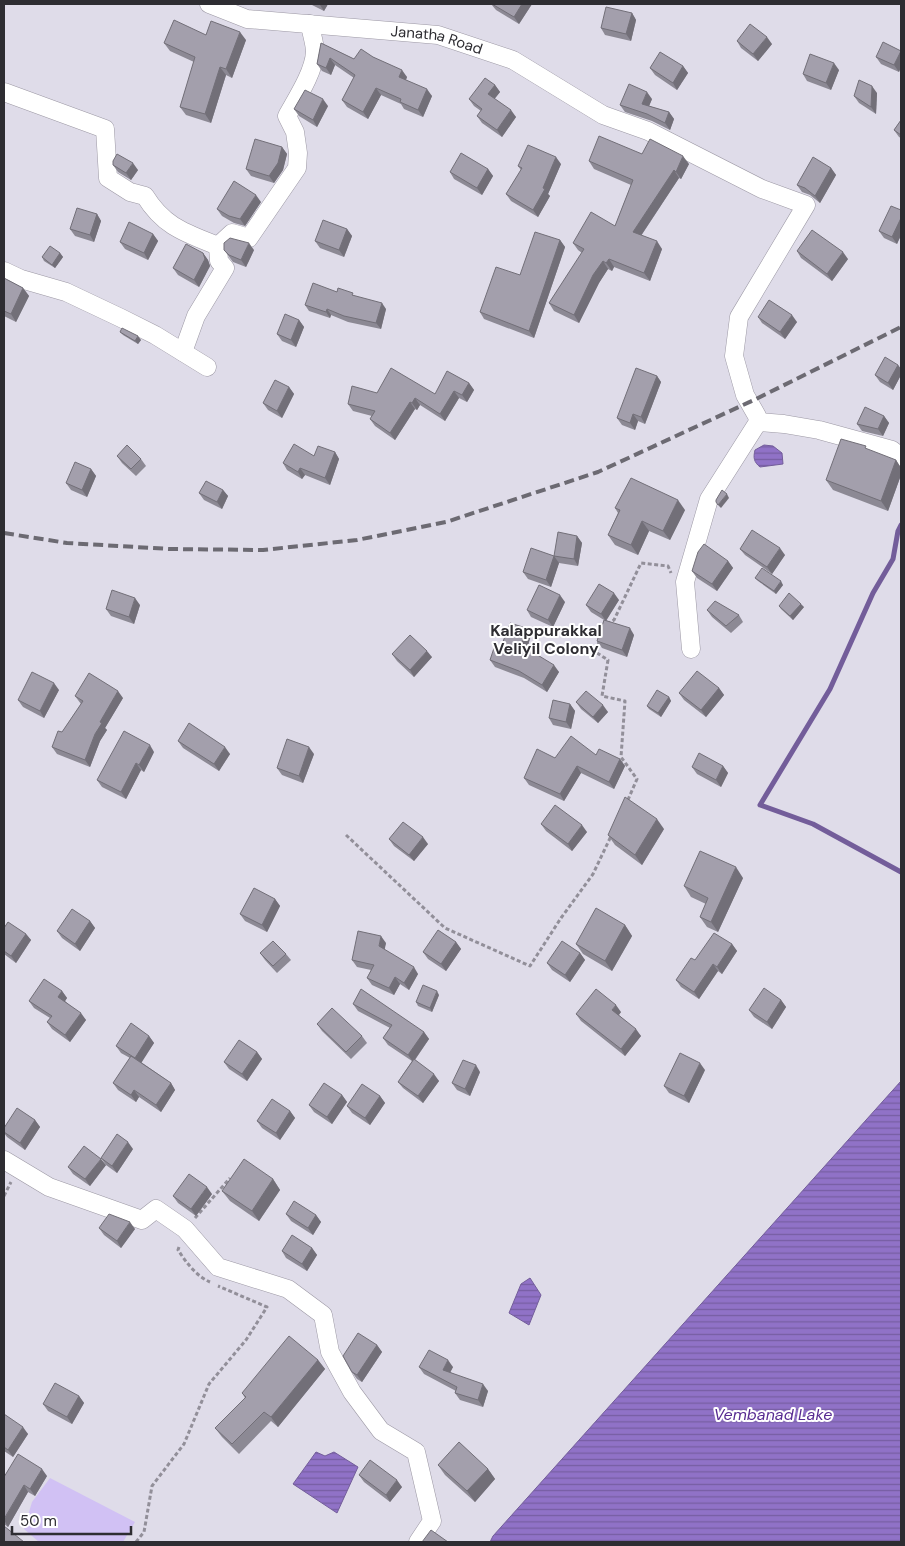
<svg xmlns="http://www.w3.org/2000/svg" width="905" height="1546" font-family="'DM Sans',sans-serif">
<style>
.garden{fill:#d1c1f4}
.water{fill:url(#water-rules);stroke:#735d9a}
.lines{fill:none;stroke-linecap:round;stroke-linejoin:round}
.stream{stroke:#735d9a;stroke-width:5}
.street-casing{stroke:#9c98a4;stroke-width:19}
.path{stroke:#928f99;stroke-width:3;stroke-dasharray:4 2.5;stroke-linecap:butt}
.street{stroke:#fff;stroke-width:18}
.rail{stroke:#6c6a72;stroke-width:4;stroke-dasharray:10 5;stroke-linecap:butt}
.wall{fill:#8c8994}
.shaded-wall{fill:#726f78}
.building{fill:#a39fac;stroke:#726f78}
.labels{text-anchor:middle;dominant-baseline:central;stroke-width:4;stroke-linejoin:round;paint-order:stroke}
.street-label{font-size:15px;fill:#2e2d32;stroke:#fff}
.neighbourhood-label{font-size:16px;font-weight:bold;fill:#2e2d32;stroke:#fff}
.water-label{font-size:16px;font-style:italic;fill:#582c92;stroke:#fff}
</style>
<defs>
<pattern id="water-rules" width="6" height="5" patternUnits="userSpaceOnUse" patternTransform="scale(1.25)"><rect width="6" height="5" fill="#9072c7"/><path d="M0 2.5h6" fill="none" stroke="#765ea2"/></pattern>
</defs>
<rect width="100%" height="100%" fill="#dfdce9"/>
<path class="garden" d="M 50,1478 L 135,1522 L 123,1542 L 39,1542 L 24,1529 L 32,1502 Z"/>
<g class="water">
<path d="M 764,445 L 773,446 L 782,453 L 783,464 L 760,467 C 754,462 753,458 755,450 Z"/>
<path d="M 901,1081 L 901,1542 L 490,1542 L 493,1536 Z"/>
<path d="M 530,1278 L 541,1295 L 529,1325 L 509,1313 L 521,1284 Z"/>
<path d="M 316,1452 L 325,1456 L 334,1452 L 358,1467 L 337,1513 L 293,1484 Z"/>
</g>
<g class="lines">
<path class="stream" d="M 901,525 L 898,531 L 893,559 L 873,593 L 830,689 L 760,805 L 813,824 L 901,872"/>
<defs>
<g id="street">
<path id="s1" d="M 209,4 L 247,19 L 438,35 L 513,60 L 603,115 L 648,131 L 762,189 L 806,205 L 739,317 L 734,356 L 745,395 L 757,416 L 758,422 L 709,499 L 685,582 L 691,649"/>
<path d="M 4,92 L 105,129 L 108,178 L 130,192 L 145,196 C 164,227 186,233 218,246 L 232,233 L 249,238 L 297,168 L 298,153 L 295,132 L 287,116 C 297,98 314,72 315,52 C 315,43 311,33 310,24"/>
<path d="M 4,271 L 21,279 L 66,292 L 121,318 L 155,335 L 207,367"/>
<path d="M 183,352 L 196,316 L 225,268 L 219,261 L 218,246"/>
<path d="M 758,422 L 784,424 L 819,430 L 892,450 L 901,457"/>
<path d="M 4,1160 L 49,1187 L 142,1220 L 156,1209 L 185,1229 L 218,1267 L 288,1289 L 323,1315 L 330,1352 L 352,1392 L 381,1431 L 416,1452 L 432,1521 L 418,1542"/>
</g>
</defs>
<use href="#street" class="street-casing"/>
<g class="path">
<path d="M 600,634 L 602,627 L 614,620 L 641,563 L 668,566 L 671,573"/>
<path d="M 599,640 L 597,653 L 608,660 L 602,696 L 625,701 L 621,757 L 637,779 L 627,802"/>
<path d="M 346,835 L 445,928 L 530,966 L 561,918 L 593,874 L 612,834"/>
<path d="M 4,1196 L 11,1182"/>
<path d="M 195,1218 L 230,1178"/>
<path d="M 179,1247 L 178,1250 C 186,1262 196,1276 210,1282"/>
<path d="M 136,1542 L 144,1532 L 152,1486 L 184,1444 L 209,1384 L 246,1340 L 267,1307 L 218,1286"/>
</g>
<use href="#street" class="street"/>
<path class="rail" d="M 4,533 L 67,543 L 170,549 L 263,550 L 357,540 L 446,522 L 598,472 L 756,399 L 901,327"/>
</g>
<g class="wall">
<path d="M 310,4 L 328,4 L 324,11 Z"/>
<path d="M 491,4 L 532,4 L 519,24 L 496,10 Z"/>
<path d="M 632,13 L 636,20 L 631,41 L 605,35 L 601,28 Z"/>
<path d="M 206,35 L 246,40 L 232,78 L 226,75 L 211,123 L 186,115 L 180,107 L 194,62 L 170,51 L 164,43 Z"/>
<path d="M 737,41 L 772,44 L 758,61 L 741,48 Z"/>
<path d="M 321,43 L 354,59 L 373,57 L 407,77 L 406,80 L 432,96 L 423,117 L 404,109 L 401,104 L 381,95 L 368,119 L 347,107 L 342,100 L 354,78 L 335,65 L 331,75 L 322,71 L 317,64 Z"/>
<path d="M 901,52 L 901,67 L 899,72 L 881,64 L 876,57 Z"/>
<path d="M 683,66 L 688,73 L 677,90 L 655,75 L 650,68 Z"/>
<path d="M 839,70 L 831,90 L 807,81 L 803,74 Z"/>
<path d="M 495,85 L 500,92 L 494,99 L 516,117 L 502,137 L 482,123 L 477,116 L 481,111 L 474,106 L 469,99 Z"/>
<path d="M 877,93 L 876,114 L 859,103 L 854,96 Z"/>
<path d="M 652,99 L 649,106 L 669,112 L 674,119 L 670,130 L 652,121 L 625,112 L 620,105 Z"/>
<path d="M 328,106 L 317,127 L 299,116 L 294,109 Z"/>
<path d="M 901,120 L 901,138 L 899,137 L 894,130 Z"/>
<path d="M 282,147 L 287,154 L 283,170 L 274,183 L 251,176 L 246,169 Z"/>
<path d="M 642,154 L 689,164 L 681,179 L 679,178 L 641,236 L 662,249 L 650,281 L 614,267 L 612,271 L 608,269 L 599,283 L 579,323 L 554,311 L 549,303 L 582,253 L 578,250 L 573,243 L 615,226 L 631,185 L 594,169 L 589,161 Z"/>
<path d="M 561,164 L 548,194 L 550,196 L 538,217 L 511,201 L 506,194 L 521,170 L 518,166 Z"/>
<path d="M 113,165 L 138,170 L 131,180 L 118,172 Z"/>
<path d="M 831,168 L 836,175 L 820,203 L 810,195 L 802,192 L 797,185 Z"/>
<path d="M 488,169 L 493,176 L 482,195 L 454,179 L 450,172 Z"/>
<path d="M 261,202 L 245,226 L 234,223 L 222,216 L 217,209 Z"/>
<path d="M 901,210 L 901,235 L 897,244 L 884,238 L 879,231 Z"/>
<path d="M 97,214 L 101,221 L 94,242 L 75,236 L 70,229 Z"/>
<path d="M 347,229 L 352,236 L 344,257 L 320,248 L 315,241 Z"/>
<path d="M 153,234 L 158,241 L 148,260 L 125,249 L 120,242 Z"/>
<path d="M 560,240 L 565,247 L 534,338 L 484,319 L 480,312 L 520,275 Z"/>
<path d="M 224,250 L 254,250 L 246,267 L 233,262 Z"/>
<path d="M 797,251 L 848,259 L 832,281 L 801,258 Z"/>
<path d="M 60,253 L 63,257 L 55,268 L 44,261 L 42,257 Z"/>
<path d="M 203,253 L 208,260 L 210,266 L 199,287 L 178,275 L 173,268 Z"/>
<path d="M 4,278 L 23,288 L 29,296 L 16,322 L 4,316 Z"/>
<path d="M 337,292 L 355,296 L 386,309 L 381,329 L 348,322 L 331,315 L 330,318 L 309,311 L 305,305 Z"/>
<path d="M 758,317 L 797,322 L 785,339 L 762,323 Z"/>
<path d="M 299,320 L 304,327 L 296,347 L 282,341 L 277,334 Z"/>
<path d="M 120,332 L 141,340 L 138,344 L 123,335 Z"/>
<path d="M 898,365 L 901,369 L 901,375 L 893,390 L 880,382 L 875,375 Z"/>
<path d="M 657,376 L 661,382 L 645,424 L 638,421 L 635,430 L 622,425 L 617,418 Z"/>
<path d="M 469,383 L 474,390 L 467,402 L 459,398 L 445,421 L 420,405 L 417,410 L 415,409 L 395,440 L 375,426 L 370,419 L 372,416 L 353,411 L 348,404 L 435,394 Z"/>
<path d="M 289,387 L 294,394 L 282,418 L 268,410 L 263,403 Z"/>
<path d="M 884,416 L 889,423 L 883,436 L 862,431 L 857,424 Z"/>
<path d="M 335,452 L 339,459 L 330,485 L 305,475 L 302,479 L 287,470 L 283,463 Z"/>
<path d="M 117,456 L 141,459 L 146,466 L 136,476 L 122,463 Z"/>
<path d="M 896,460 L 901,468 L 901,475 L 888,511 L 833,490 L 826,480 Z"/>
<path d="M 91,469 L 96,476 L 87,497 L 71,490 L 66,483 Z"/>
<path d="M 223,490 L 228,496 L 222,509 L 204,500 L 199,493 Z"/>
<path d="M 615,508 L 685,510 L 670,540 L 649,531 L 638,555 L 615,545 L 608,535 L 618,513 Z"/>
<path d="M 577,536 L 582,543 L 578,566 L 559,563 L 551,587 L 528,579 L 523,572 L 554,556 Z"/>
<path d="M 740,549 L 785,555 L 772,574 L 745,555 Z"/>
<path d="M 728,561 L 733,568 L 717,591 L 697,578 L 692,571 Z"/>
<path d="M 755,578 L 783,585 L 776,594 L 758,581 Z"/>
<path d="M 619,600 L 606,620 L 634,635 L 627,657 L 602,648 L 597,641 L 604,620 L 591,612 L 586,605 Z"/>
<path d="M 565,602 L 553,627 L 531,617 L 527,610 Z"/>
<path d="M 140,605 L 134,624 L 111,616 L 106,609 Z"/>
<path d="M 779,606 L 804,607 L 793,620 L 781,609 Z"/>
<path d="M 707,610 L 739,615 L 743,622 L 731,633 L 712,617 Z"/>
<path d="M 531,635 L 527,649 L 559,672 L 547,692 L 524,678 L 495,667 L 490,660 L 501,647 Z"/>
<path d="M 392,654 L 432,657 L 414,677 L 397,661 Z"/>
<path d="M 719,688 L 724,695 L 706,717 L 684,700 L 679,693 Z"/>
<path d="M 59,690 L 44,718 L 23,707 L 18,700 Z"/>
<path d="M 75,696 L 123,698 L 105,728 L 107,730 L 100,741 L 90,767 L 57,754 L 52,747 L 81,704 Z"/>
<path d="M 669,697 L 671,701 L 661,717 L 649,709 L 647,706 Z"/>
<path d="M 576,702 L 608,712 L 598,723 L 581,709 Z"/>
<path d="M 570,704 L 575,711 L 571,729 L 553,725 L 549,718 Z"/>
<path d="M 178,741 L 230,754 L 219,771 L 183,748 Z"/>
<path d="M 154,752 L 144,772 L 141,770 L 126,799 L 102,787 L 97,780 Z"/>
<path d="M 314,754 L 303,783 L 282,775 L 277,768 Z"/>
<path d="M 596,755 L 620,759 L 625,766 L 614,789 L 581,773 L 564,801 L 529,785 L 524,778 L 555,758 Z"/>
<path d="M 723,766 L 728,773 L 721,787 L 697,774 L 692,767 Z"/>
<path d="M 541,824 L 587,832 L 572,851 L 546,831 Z"/>
<path d="M 664,829 L 642,865 L 615,845 L 608,835 Z"/>
<path d="M 389,839 L 428,844 L 414,861 L 394,846 Z"/>
<path d="M 743,878 L 718,932 L 707,927 L 700,917 L 706,904 L 691,897 L 684,886 Z"/>
<path d="M 275,899 L 280,906 L 267,932 L 245,921 L 240,914 Z"/>
<path d="M 90,921 L 95,928 L 80,951 L 62,938 L 57,931 Z"/>
<path d="M 625,925 L 632,936 L 612,971 L 583,954 L 576,944 Z"/>
<path d="M 4,928 L 26,934 L 31,940 L 16,963 L 4,954 Z"/>
<path d="M 456,942 L 461,949 L 446,971 L 428,959 L 423,952 Z"/>
<path d="M 386,943 L 384,949 L 418,974 L 409,990 L 400,984 L 394,995 L 372,985 L 367,978 L 371,970 L 357,967 L 352,960 Z"/>
<path d="M 732,944 L 737,951 L 722,974 L 718,971 L 699,999 L 681,987 L 676,980 L 695,960 Z"/>
<path d="M 260,953 L 286,954 L 291,960 L 277,973 L 265,960 Z"/>
<path d="M 580,953 L 585,960 L 570,982 L 552,970 L 547,963 Z"/>
<path d="M 62,991 L 67,998 L 65,1001 L 86,1020 L 70,1042 L 52,1029 L 47,1022 L 50,1018 L 34,1008 L 29,1001 Z"/>
<path d="M 439,995 L 432,1012 L 418,1006 L 416,1002 Z"/>
<path d="M 781,1000 L 786,1007 L 772,1029 L 754,1017 L 749,1010 Z"/>
<path d="M 353,1004 L 424,1032 L 429,1039 L 415,1060 L 439,1081 L 423,1103 L 403,1088 L 398,1082 L 412,1061 L 388,1045 L 383,1038 L 390,1028 L 358,1011 Z"/>
<path d="M 621,1012 L 619,1015 L 641,1036 L 625,1056 L 581,1021 L 576,1014 Z"/>
<path d="M 317,1024 L 362,1036 L 367,1043 L 351,1059 L 322,1031 Z"/>
<path d="M 149,1036 L 154,1043 L 141,1062 L 171,1083 L 175,1090 L 161,1112 L 139,1097 L 136,1102 L 118,1090 L 113,1083 L 130,1058 L 121,1053 L 116,1046 Z"/>
<path d="M 257,1052 L 262,1059 L 247,1081 L 229,1069 L 224,1062 Z"/>
<path d="M 705,1070 L 689,1103 L 669,1093 L 664,1086 Z"/>
<path d="M 480,1072 L 470,1096 L 457,1090 L 452,1083 Z"/>
<path d="M 342,1095 L 347,1102 L 332,1124 L 314,1112 L 309,1105 Z"/>
<path d="M 380,1096 L 385,1103 L 370,1125 L 352,1113 L 347,1106 Z"/>
<path d="M 290,1111 L 295,1118 L 280,1140 L 262,1128 L 257,1121 Z"/>
<path d="M 35,1120 L 40,1127 L 25,1150 L 7,1137 L 4,1133 L 4,1128 Z"/>
<path d="M 133,1149 L 117,1173 L 106,1165 L 101,1158 Z"/>
<path d="M 106,1165 L 90,1186 L 73,1174 L 68,1167 Z"/>
<path d="M 273,1179 L 280,1190 L 259,1221 L 230,1201 L 222,1191 Z"/>
<path d="M 212,1194 L 196,1216 L 178,1203 L 173,1196 Z"/>
<path d="M 286,1214 L 316,1215 L 321,1222 L 313,1235 L 291,1221 Z"/>
<path d="M 99,1228 L 135,1229 L 121,1248 L 104,1235 Z"/>
<path d="M 312,1248 L 317,1255 L 307,1271 L 286,1258 L 282,1251 Z"/>
<path d="M 377,1345 L 382,1352 L 362,1382 L 357,1379 L 352,1372 Z"/>
<path d="M 318,1360 L 325,1369 L 278,1427 L 271,1421 L 239,1454 L 222,1437 L 215,1428 L 245,1398 L 242,1393 Z"/>
<path d="M 419,1367 L 453,1367 L 450,1372 L 488,1391 L 483,1407 L 460,1400 L 455,1393 L 456,1391 L 424,1374 Z"/>
<path d="M 79,1396 L 84,1403 L 72,1424 L 48,1411 L 43,1404 Z"/>
<path d="M 4,1414 L 28,1434 L 13,1457 L 4,1451 Z"/>
<path d="M 438,1465 L 488,1469 L 495,1479 L 475,1502 L 445,1475 Z"/>
<path d="M 359,1475 L 402,1487 L 390,1502 L 364,1482 Z"/>
<path d="M 47,1476 L 35,1496 L 28,1492 L 8,1527 L 4,1524 L 4,1477 Z"/>
</g>
<g class="shaded-wall">
<path d="M 320,4 L 328,4 L 324,11 L 320,5 Z"/>
<path d="M 522,4 L 532,4 L 519,24 L 514,17 Z"/>
<path d="M 632,13 L 636,20 L 631,41 L 626,34 Z"/>
<path d="M 240,32 L 246,40 L 232,78 L 226,69 Z"/>
<path d="M 767,37 L 772,44 L 758,61 L 753,54 Z"/>
<path d="M 901,51 L 901,67 L 899,72 L 894,65 Z"/>
<path d="M 330,58 L 335,65 L 331,75 L 326,68 Z"/>
<path d="M 834,63 L 839,70 L 831,90 L 826,83 Z"/>
<path d="M 683,66 L 688,73 L 677,90 L 673,83 Z"/>
<path d="M 220,67 L 226,75 L 211,123 L 205,114 Z"/>
<path d="M 402,70 L 407,77 L 404,84 L 399,77 Z"/>
<path d="M 495,85 L 500,92 L 493,101 L 488,94 Z"/>
<path d="M 872,86 L 877,93 L 876,114 L 871,107 Z"/>
<path d="M 376,88 L 381,95 L 368,119 L 363,112 Z"/>
<path d="M 427,89 L 432,96 L 423,117 L 418,110 Z"/>
<path d="M 647,92 L 652,99 L 647,111 L 642,104 Z"/>
<path d="M 323,99 L 328,106 L 317,127 L 313,120 Z"/>
<path d="M 511,110 L 516,117 L 502,137 L 497,130 Z"/>
<path d="M 669,112 L 674,119 L 670,130 L 665,123 Z"/>
<path d="M 282,147 L 287,154 L 283,170 L 274,183 L 269,176 Z"/>
<path d="M 683,156 L 689,164 L 681,179 L 676,172 Z"/>
<path d="M 556,157 L 561,164 L 548,194 L 550,196 L 538,217 L 533,210 Z"/>
<path d="M 133,163 L 138,170 L 131,180 L 126,173 Z"/>
<path d="M 831,168 L 836,175 L 820,203 L 815,196 Z"/>
<path d="M 488,169 L 493,176 L 482,195 L 477,188 Z"/>
<path d="M 674,170 L 679,178 L 638,240 L 633,232 Z"/>
<path d="M 256,195 L 261,202 L 245,226 L 240,219 Z"/>
<path d="M 97,214 L 101,221 L 94,242 L 90,235 Z"/>
<path d="M 901,218 L 901,235 L 897,244 L 892,237 Z"/>
<path d="M 347,229 L 352,236 L 344,257 L 339,250 Z"/>
<path d="M 153,234 L 158,241 L 148,260 L 144,253 Z"/>
<path d="M 560,240 L 565,247 L 534,338 L 529,331 Z"/>
<path d="M 657,241 L 662,249 L 650,281 L 644,273 Z"/>
<path d="M 249,243 L 254,250 L 246,267 L 241,260 Z"/>
<path d="M 843,252 L 848,259 L 832,281 L 827,274 Z"/>
<path d="M 60,253 L 63,257 L 55,268 L 52,265 Z"/>
<path d="M 203,253 L 208,260 L 210,266 L 199,287 L 194,280 Z"/>
<path d="M 609,259 L 614,267 L 612,271 L 606,263 Z"/>
<path d="M 603,261 L 608,269 L 599,283 L 579,323 L 574,315 L 593,275 Z"/>
<path d="M 23,288 L 29,296 L 16,322 L 11,314 Z"/>
<path d="M 382,303 L 386,309 L 381,329 L 376,323 Z"/>
<path d="M 327,309 L 331,315 L 330,318 L 326,312 Z"/>
<path d="M 792,315 L 797,322 L 785,339 L 780,332 Z"/>
<path d="M 299,320 L 304,327 L 296,347 L 291,340 Z"/>
<path d="M 138,336 L 141,340 L 138,344 L 135,341 Z"/>
<path d="M 898,365 L 901,369 L 901,375 L 893,390 L 888,383 Z"/>
<path d="M 657,376 L 661,382 L 645,424 L 641,417 Z"/>
<path d="M 469,383 L 474,390 L 467,402 L 462,395 Z"/>
<path d="M 289,387 L 294,394 L 282,418 L 277,411 Z"/>
<path d="M 454,391 L 459,398 L 445,421 L 440,414 Z"/>
<path d="M 415,398 L 420,405 L 417,410 L 412,403 Z"/>
<path d="M 410,402 L 415,409 L 395,440 L 390,433 Z"/>
<path d="M 633,414 L 638,421 L 635,430 L 630,423 Z"/>
<path d="M 884,416 L 889,423 L 883,436 L 878,429 Z"/>
<path d="M 335,452 L 339,459 L 330,485 L 325,478 Z"/>
<path d="M 896,460 L 901,468 L 901,475 L 888,511 L 881,501 Z"/>
<path d="M 300,468 L 305,475 L 302,479 L 298,472 Z"/>
<path d="M 91,469 L 96,476 L 87,497 L 82,490 Z"/>
<path d="M 223,490 L 228,496 L 222,509 L 217,502 Z"/>
<path d="M 727,494 L 729,498 L 721,508 L 718,505 Z"/>
<path d="M 678,500 L 685,510 L 670,540 L 663,531 Z"/>
<path d="M 642,521 L 649,531 L 638,555 L 631,545 Z"/>
<path d="M 577,536 L 582,543 L 578,566 L 574,559 Z"/>
<path d="M 780,548 L 785,555 L 772,574 L 767,567 Z"/>
<path d="M 554,556 L 559,563 L 551,587 L 546,580 Z"/>
<path d="M 728,561 L 733,568 L 717,591 L 712,584 Z"/>
<path d="M 781,581 L 783,585 L 776,594 L 774,591 Z"/>
<path d="M 614,593 L 619,600 L 606,621 L 601,614 Z"/>
<path d="M 560,595 L 565,602 L 553,627 L 548,620 Z"/>
<path d="M 135,598 L 140,605 L 134,624 L 129,617 Z"/>
<path d="M 801,604 L 804,607 L 793,620 L 790,616 Z"/>
<path d="M 526,628 L 531,635 L 526,652 L 521,645 Z"/>
<path d="M 630,628 L 634,635 L 627,657 L 622,650 Z"/>
<path d="M 427,651 L 432,657 L 414,677 L 410,670 Z"/>
<path d="M 554,665 L 559,672 L 547,692 L 542,685 Z"/>
<path d="M 54,683 L 59,690 L 44,718 L 40,711 Z"/>
<path d="M 719,688 L 724,695 L 706,717 L 701,710 Z"/>
<path d="M 118,691 L 123,698 L 105,728 L 107,730 L 100,741 L 90,767 L 85,760 L 100,722 Z"/>
<path d="M 669,697 L 671,701 L 661,717 L 658,713 Z"/>
<path d="M 570,704 L 575,711 L 571,729 L 566,722 Z"/>
<path d="M 603,705 L 608,712 L 598,723 L 593,717 Z"/>
<path d="M 150,745 L 154,752 L 144,772 L 139,765 Z"/>
<path d="M 225,747 L 230,754 L 219,771 L 214,764 Z"/>
<path d="M 309,747 L 314,754 L 303,783 L 299,776 Z"/>
<path d="M 620,759 L 625,766 L 614,789 L 609,782 Z"/>
<path d="M 136,763 L 141,770 L 126,799 L 121,792 Z"/>
<path d="M 577,766 L 581,773 L 564,801 L 560,794 Z"/>
<path d="M 723,766 L 728,773 L 721,787 L 716,780 Z"/>
<path d="M 657,819 L 664,829 L 642,865 L 635,855 Z"/>
<path d="M 582,825 L 587,832 L 572,851 L 568,844 Z"/>
<path d="M 423,837 L 428,844 L 414,861 L 409,855 Z"/>
<path d="M 736,867 L 743,878 L 718,932 L 711,922 Z"/>
<path d="M 275,899 L 280,906 L 267,932 L 262,925 Z"/>
<path d="M 90,921 L 95,928 L 80,951 L 75,944 Z"/>
<path d="M 625,925 L 632,936 L 612,971 L 605,961 Z"/>
<path d="M 26,934 L 31,940 L 16,963 L 11,956 Z"/>
<path d="M 381,936 L 386,943 L 384,953 L 379,946 Z"/>
<path d="M 456,942 L 461,949 L 446,971 L 441,964 Z"/>
<path d="M 732,944 L 737,951 L 722,974 L 717,967 Z"/>
<path d="M 580,953 L 585,960 L 570,982 L 565,975 Z"/>
<path d="M 713,964 L 718,971 L 699,999 L 694,992 Z"/>
<path d="M 414,967 L 418,974 L 409,990 L 404,983 Z"/>
<path d="M 395,977 L 400,984 L 394,995 L 389,988 Z"/>
<path d="M 62,991 L 67,998 L 63,1004 L 58,997 Z"/>
<path d="M 437,991 L 439,995 L 432,1012 L 430,1008 Z"/>
<path d="M 781,1000 L 786,1007 L 772,1029 L 767,1022 Z"/>
<path d="M 616,1005 L 621,1012 L 617,1017 L 612,1010 Z"/>
<path d="M 81,1013 L 86,1020 L 70,1042 L 65,1035 Z"/>
<path d="M 636,1029 L 641,1036 L 625,1056 L 621,1049 Z"/>
<path d="M 424,1032 L 429,1039 L 413,1062 L 408,1055 Z"/>
<path d="M 149,1036 L 154,1043 L 140,1065 L 135,1058 Z"/>
<path d="M 257,1052 L 262,1059 L 247,1081 L 242,1074 Z"/>
<path d="M 700,1063 L 705,1070 L 689,1103 L 684,1096 Z"/>
<path d="M 476,1065 L 480,1072 L 470,1096 L 465,1089 Z"/>
<path d="M 434,1074 L 439,1081 L 423,1103 L 418,1096 Z"/>
<path d="M 171,1083 L 175,1090 L 161,1112 L 156,1105 Z"/>
<path d="M 134,1090 L 139,1097 L 136,1102 L 131,1095 Z"/>
<path d="M 342,1095 L 347,1102 L 332,1124 L 327,1117 Z"/>
<path d="M 380,1096 L 385,1103 L 370,1125 L 365,1118 Z"/>
<path d="M 290,1111 L 295,1118 L 280,1140 L 276,1133 Z"/>
<path d="M 35,1120 L 40,1127 L 25,1150 L 20,1143 Z"/>
<path d="M 128,1142 L 133,1149 L 117,1173 L 112,1166 Z"/>
<path d="M 101,1159 L 106,1165 L 90,1186 L 85,1179 Z"/>
<path d="M 273,1179 L 280,1190 L 259,1221 L 252,1211 Z"/>
<path d="M 207,1187 L 212,1194 L 196,1216 L 191,1209 Z"/>
<path d="M 316,1215 L 321,1222 L 313,1235 L 308,1228 Z"/>
<path d="M 130,1222 L 135,1229 L 121,1248 L 117,1241 Z"/>
<path d="M 312,1248 L 317,1255 L 307,1271 L 302,1264 Z"/>
<path d="M 377,1345 L 382,1352 L 362,1382 L 357,1375 Z"/>
<path d="M 318,1360 L 325,1369 L 278,1427 L 271,1417 Z"/>
<path d="M 448,1360 L 453,1367 L 448,1377 L 443,1370 Z"/>
<path d="M 483,1384 L 488,1391 L 483,1407 L 478,1400 Z"/>
<path d="M 79,1396 L 84,1403 L 72,1424 L 67,1417 Z"/>
<path d="M 23,1427 L 28,1434 L 13,1457 L 8,1450 Z"/>
<path d="M 42,1469 L 47,1476 L 35,1496 L 30,1489 Z"/>
<path d="M 488,1469 L 495,1479 L 475,1502 L 467,1491 Z"/>
<path d="M 397,1480 L 402,1487 L 390,1502 L 386,1495 Z"/>
<path d="M 24,1485 L 28,1492 L 8,1527 L 4,1520 Z"/>
</g>
<g class="building">
<path d="M 492,4 L 522,4 L 514,17 Z"/>
<path d="M 606,7 L 632,13 L 626,34 L 601,28 Z"/>
<path d="M 174,20 L 206,35 L 211,21 L 240,32 L 226,69 L 220,67 L 205,114 L 180,107 L 195,57 L 164,43 Z"/>
<path d="M 750,24 L 767,37 L 753,54 L 737,41 Z"/>
<path d="M 883,42 L 901,51 L 894,65 L 876,57 Z"/>
<path d="M 321,43 L 354,59 L 361,49 L 373,57 L 402,70 L 399,77 L 427,89 L 418,110 L 400,102 L 401,99 L 376,88 L 363,112 L 342,100 L 355,75 L 330,58 L 326,68 L 317,64 Z"/>
<path d="M 660,52 L 683,66 L 673,83 L 650,68 Z"/>
<path d="M 810,54 L 834,63 L 826,83 L 803,74 Z"/>
<path d="M 485,78 L 495,85 L 488,94 L 511,110 L 497,130 L 477,116 L 482,109 L 469,99 Z"/>
<path d="M 859,80 L 872,86 L 871,107 L 854,96 Z"/>
<path d="M 629,84 L 647,92 L 642,104 L 669,112 L 665,123 L 647,114 L 620,105 Z"/>
<path d="M 305,90 L 323,99 L 313,120 L 294,109 Z"/>
<path d="M 901,120 L 901,135 L 894,130 Z"/>
<path d="M 599,136 L 642,154 L 650,139 L 683,156 L 676,172 L 674,170 L 633,232 L 657,241 L 644,273 L 609,259 L 606,263 L 603,261 L 593,275 L 574,315 L 549,303 L 584,249 L 573,243 L 591,212 L 615,226 L 633,180 L 589,161 Z"/>
<path d="M 255,139 L 282,147 L 278,163 L 269,176 L 246,169 Z"/>
<path d="M 528,145 L 556,157 L 543,188 L 545,189 L 533,210 L 506,194 L 522,168 L 518,166 Z"/>
<path d="M 461,153 L 488,169 L 477,188 L 450,172 Z"/>
<path d="M 117,154 L 133,163 L 126,173 L 113,165 L 113,161 Z"/>
<path d="M 813,157 L 831,168 L 815,196 L 805,188 L 797,185 Z"/>
<path d="M 234,181 L 256,195 L 240,219 L 229,216 L 217,209 Z"/>
<path d="M 891,206 L 901,210 L 901,218 L 892,237 L 879,231 Z"/>
<path d="M 77,208 L 97,214 L 90,235 L 70,229 Z"/>
<path d="M 323,220 L 347,229 L 339,250 L 315,241 Z"/>
<path d="M 129,222 L 153,234 L 144,253 L 120,242 Z"/>
<path d="M 812,230 L 843,252 L 827,274 L 797,251 Z"/>
<path d="M 535,232 L 560,240 L 529,331 L 480,312 L 496,267 L 520,275 Z"/>
<path d="M 230,238 L 249,243 L 241,260 L 229,255 L 224,250 L 224,243 Z"/>
<path d="M 186,244 L 203,253 L 205,259 L 194,280 L 173,268 Z"/>
<path d="M 50,246 L 60,253 L 52,265 L 42,257 Z"/>
<path d="M 4,278 L 23,288 L 11,314 L 4,311 Z"/>
<path d="M 313,283 L 337,292 L 338,288 L 353,293 L 352,295 L 382,303 L 376,323 L 344,316 L 327,309 L 326,312 L 305,305 Z"/>
<path d="M 769,300 L 792,315 L 780,332 L 758,317 Z"/>
<path d="M 285,314 L 299,320 L 291,340 L 277,334 Z"/>
<path d="M 122,328 L 138,336 L 135,341 L 120,332 Z"/>
<path d="M 885,357 L 898,365 L 888,383 L 875,375 Z"/>
<path d="M 391,368 L 435,394 L 447,371 L 469,383 L 462,395 L 454,391 L 440,414 L 415,398 L 412,403 L 410,402 L 390,433 L 370,419 L 375,411 L 348,404 L 352,386 L 377,393 Z"/>
<path d="M 636,368 L 657,376 L 641,417 L 633,414 L 630,423 L 617,418 Z"/>
<path d="M 275,380 L 289,387 L 277,411 L 263,403 Z"/>
<path d="M 865,407 L 884,416 L 878,429 L 857,424 Z"/>
<path d="M 841,439 L 866,446 L 865,448 L 896,460 L 881,501 L 826,480 Z"/>
<path d="M 294,444 L 314,456 L 318,446 L 335,452 L 325,478 L 300,468 L 298,472 L 283,463 Z"/>
<path d="M 127,445 L 141,459 L 131,469 L 117,456 Z"/>
<path d="M 75,462 L 91,469 L 82,490 L 66,483 Z"/>
<path d="M 631,478 L 678,500 L 663,531 L 642,521 L 631,545 L 608,535 L 620,510 L 615,508 Z"/>
<path d="M 206,481 L 223,490 L 217,502 L 199,493 Z"/>
<path d="M 722,490 L 727,494 L 718,505 L 716,502 L 716,500 Z"/>
<path d="M 752,530 L 780,548 L 767,567 L 740,549 Z"/>
<path d="M 558,532 L 577,536 L 574,559 L 554,556 Z"/>
<path d="M 704,544 L 728,561 L 712,584 L 692,571 L 698,552 Z"/>
<path d="M 531,548 L 554,556 L 546,580 L 523,572 Z"/>
<path d="M 762,568 L 781,581 L 774,591 L 755,578 Z"/>
<path d="M 599,584 L 614,593 L 601,614 L 586,605 Z"/>
<path d="M 539,585 L 560,595 L 548,620 L 527,610 Z"/>
<path d="M 112,590 L 135,598 L 129,617 L 106,609 Z"/>
<path d="M 789,593 L 801,604 L 790,616 L 779,606 Z"/>
<path d="M 715,601 L 739,615 L 726,626 L 707,610 Z"/>
<path d="M 604,620 L 630,628 L 622,650 L 597,641 Z"/>
<path d="M 510,623 L 526,628 L 521,645 L 554,665 L 542,685 L 519,671 L 490,660 L 495,645 L 501,647 Z"/>
<path d="M 410,635 L 427,651 L 410,670 L 392,654 Z"/>
<path d="M 697,671 L 719,688 L 701,710 L 679,693 Z"/>
<path d="M 32,672 L 54,683 L 40,711 L 18,700 Z"/>
<path d="M 89,673 L 118,691 L 100,722 L 102,723 L 95,734 L 85,760 L 52,747 L 58,731 L 62,732 L 83,701 L 75,696 Z"/>
<path d="M 657,690 L 669,697 L 658,713 L 647,706 Z"/>
<path d="M 586,691 L 603,705 L 593,717 L 576,702 Z"/>
<path d="M 553,700 L 570,704 L 566,722 L 549,718 Z"/>
<path d="M 189,723 L 225,747 L 214,764 L 178,741 Z"/>
<path d="M 124,731 L 150,745 L 139,765 L 136,763 L 121,792 L 97,780 Z"/>
<path d="M 571,736 L 596,755 L 599,749 L 620,759 L 609,782 L 577,766 L 560,794 L 524,778 L 537,749 L 555,758 Z"/>
<path d="M 287,739 L 309,747 L 299,776 L 277,768 Z"/>
<path d="M 699,753 L 723,766 L 716,780 L 692,767 Z"/>
<path d="M 625,797 L 657,819 L 635,855 L 608,835 Z"/>
<path d="M 555,805 L 582,825 L 568,844 L 541,824 Z"/>
<path d="M 403,822 L 423,837 L 409,855 L 389,839 Z"/>
<path d="M 700,851 L 736,867 L 711,922 L 700,917 L 708,898 L 684,886 Z"/>
<path d="M 254,888 L 275,899 L 262,925 L 240,914 Z"/>
<path d="M 596,908 L 625,925 L 605,961 L 576,944 Z"/>
<path d="M 72,909 L 90,921 L 75,944 L 57,931 Z"/>
<path d="M 8,922 L 26,934 L 11,956 L 4,951 L 4,928 Z"/>
<path d="M 438,930 L 456,942 L 441,964 L 423,952 Z"/>
<path d="M 358,931 L 381,936 L 379,946 L 414,967 L 404,983 L 395,977 L 389,988 L 367,978 L 374,965 L 352,960 Z"/>
<path d="M 714,933 L 732,944 L 717,967 L 713,964 L 694,992 L 676,980 L 691,958 L 695,960 Z"/>
<path d="M 273,941 L 286,954 L 273,966 L 260,953 Z"/>
<path d="M 562,941 L 580,953 L 565,975 L 547,963 Z"/>
<path d="M 44,979 L 62,991 L 58,997 L 81,1013 L 65,1035 L 47,1022 L 52,1016 L 29,1001 Z"/>
<path d="M 423,985 L 437,991 L 430,1008 L 416,1002 Z"/>
<path d="M 764,988 L 781,1000 L 767,1022 L 749,1010 Z"/>
<path d="M 361,989 L 424,1032 L 408,1055 L 383,1038 L 392,1025 L 353,1004 Z"/>
<path d="M 596,989 L 616,1005 L 612,1010 L 636,1029 L 621,1049 L 576,1014 Z"/>
<path d="M 332,1008 L 362,1036 L 346,1052 L 317,1024 Z"/>
<path d="M 131,1023 L 149,1036 L 135,1058 L 116,1046 Z"/>
<path d="M 239,1040 L 257,1052 L 242,1074 L 224,1062 Z"/>
<path d="M 680,1053 L 700,1063 L 684,1096 L 664,1086 Z"/>
<path d="M 131,1056 L 171,1083 L 156,1105 L 134,1090 L 131,1095 L 113,1083 Z"/>
<path d="M 414,1059 L 434,1074 L 418,1096 L 398,1082 Z"/>
<path d="M 463,1060 L 476,1065 L 465,1089 L 452,1083 Z"/>
<path d="M 324,1083 L 342,1095 L 327,1117 L 309,1105 Z"/>
<path d="M 362,1084 L 380,1096 L 365,1118 L 347,1106 Z"/>
<path d="M 272,1099 L 290,1111 L 276,1133 L 257,1121 Z"/>
<path d="M 17,1108 L 35,1120 L 20,1143 L 4,1132 L 4,1128 Z"/>
<path d="M 117,1134 L 128,1142 L 112,1166 L 101,1158 Z"/>
<path d="M 84,1146 L 101,1159 L 85,1179 L 68,1167 Z"/>
<path d="M 244,1159 L 273,1179 L 252,1211 L 222,1191 Z"/>
<path d="M 189,1174 L 207,1187 L 191,1209 L 173,1196 Z"/>
<path d="M 294,1201 L 316,1215 L 308,1228 L 286,1214 Z"/>
<path d="M 109,1214 L 130,1222 L 117,1241 L 99,1228 Z"/>
<path d="M 292,1235 L 312,1248 L 302,1264 L 282,1251 Z"/>
<path d="M 358,1333 L 377,1345 L 357,1375 L 352,1372 L 343,1356 Z"/>
<path d="M 289,1336 L 318,1360 L 271,1417 L 264,1412 L 232,1444 L 215,1428 L 246,1397 L 242,1393 Z"/>
<path d="M 429,1350 L 448,1360 L 443,1370 L 483,1384 L 478,1400 L 455,1393 L 457,1387 L 419,1367 Z"/>
<path d="M 55,1383 L 79,1396 L 67,1417 L 43,1404 Z"/>
<path d="M 4,1414 L 23,1427 L 8,1450 L 4,1447 Z"/>
<path d="M 459,1442 L 488,1469 L 467,1491 L 438,1465 Z"/>
<path d="M 18,1454 L 42,1469 L 30,1489 L 24,1485 L 4,1519 L 4,1477 Z"/>
<path d="M 370,1460 L 397,1480 L 386,1495 L 359,1475 Z"/>
<path d="M 4,1526 L 24,1542 L 4,1542 Z"/>
<path d="M 431,1530 L 448,1542 L 422,1542 Z"/>
</g>
<g class="labels">
<g class="street-label">
<text stroke="none"><textPath href="#s1" startOffset="232">Janatha Road</textPath></text>
</g>
<g class="neighbourhood-label">
<text x="546" y="630">Kalappurakkal<tspan x="546" dy="18">Veliyil Colony</tspan></text>
</g>
<g class="water-label">
<text x="773" y="1414">Vembanad Lake</text>
</g>
</g>
<rect width="905" height="1546" fill="none" stroke="#2e2d32" stroke-width="10"/>
<path d="M12 1526v8h119v-8" fill="none" stroke="#2e2d32" stroke-width="2.5"/>
<text x="20" y="1526" font-size="15" fill="#2e2d32" stroke="#ffffff" stroke-width="4" paint-order="stroke">50 m</text>
</svg>
